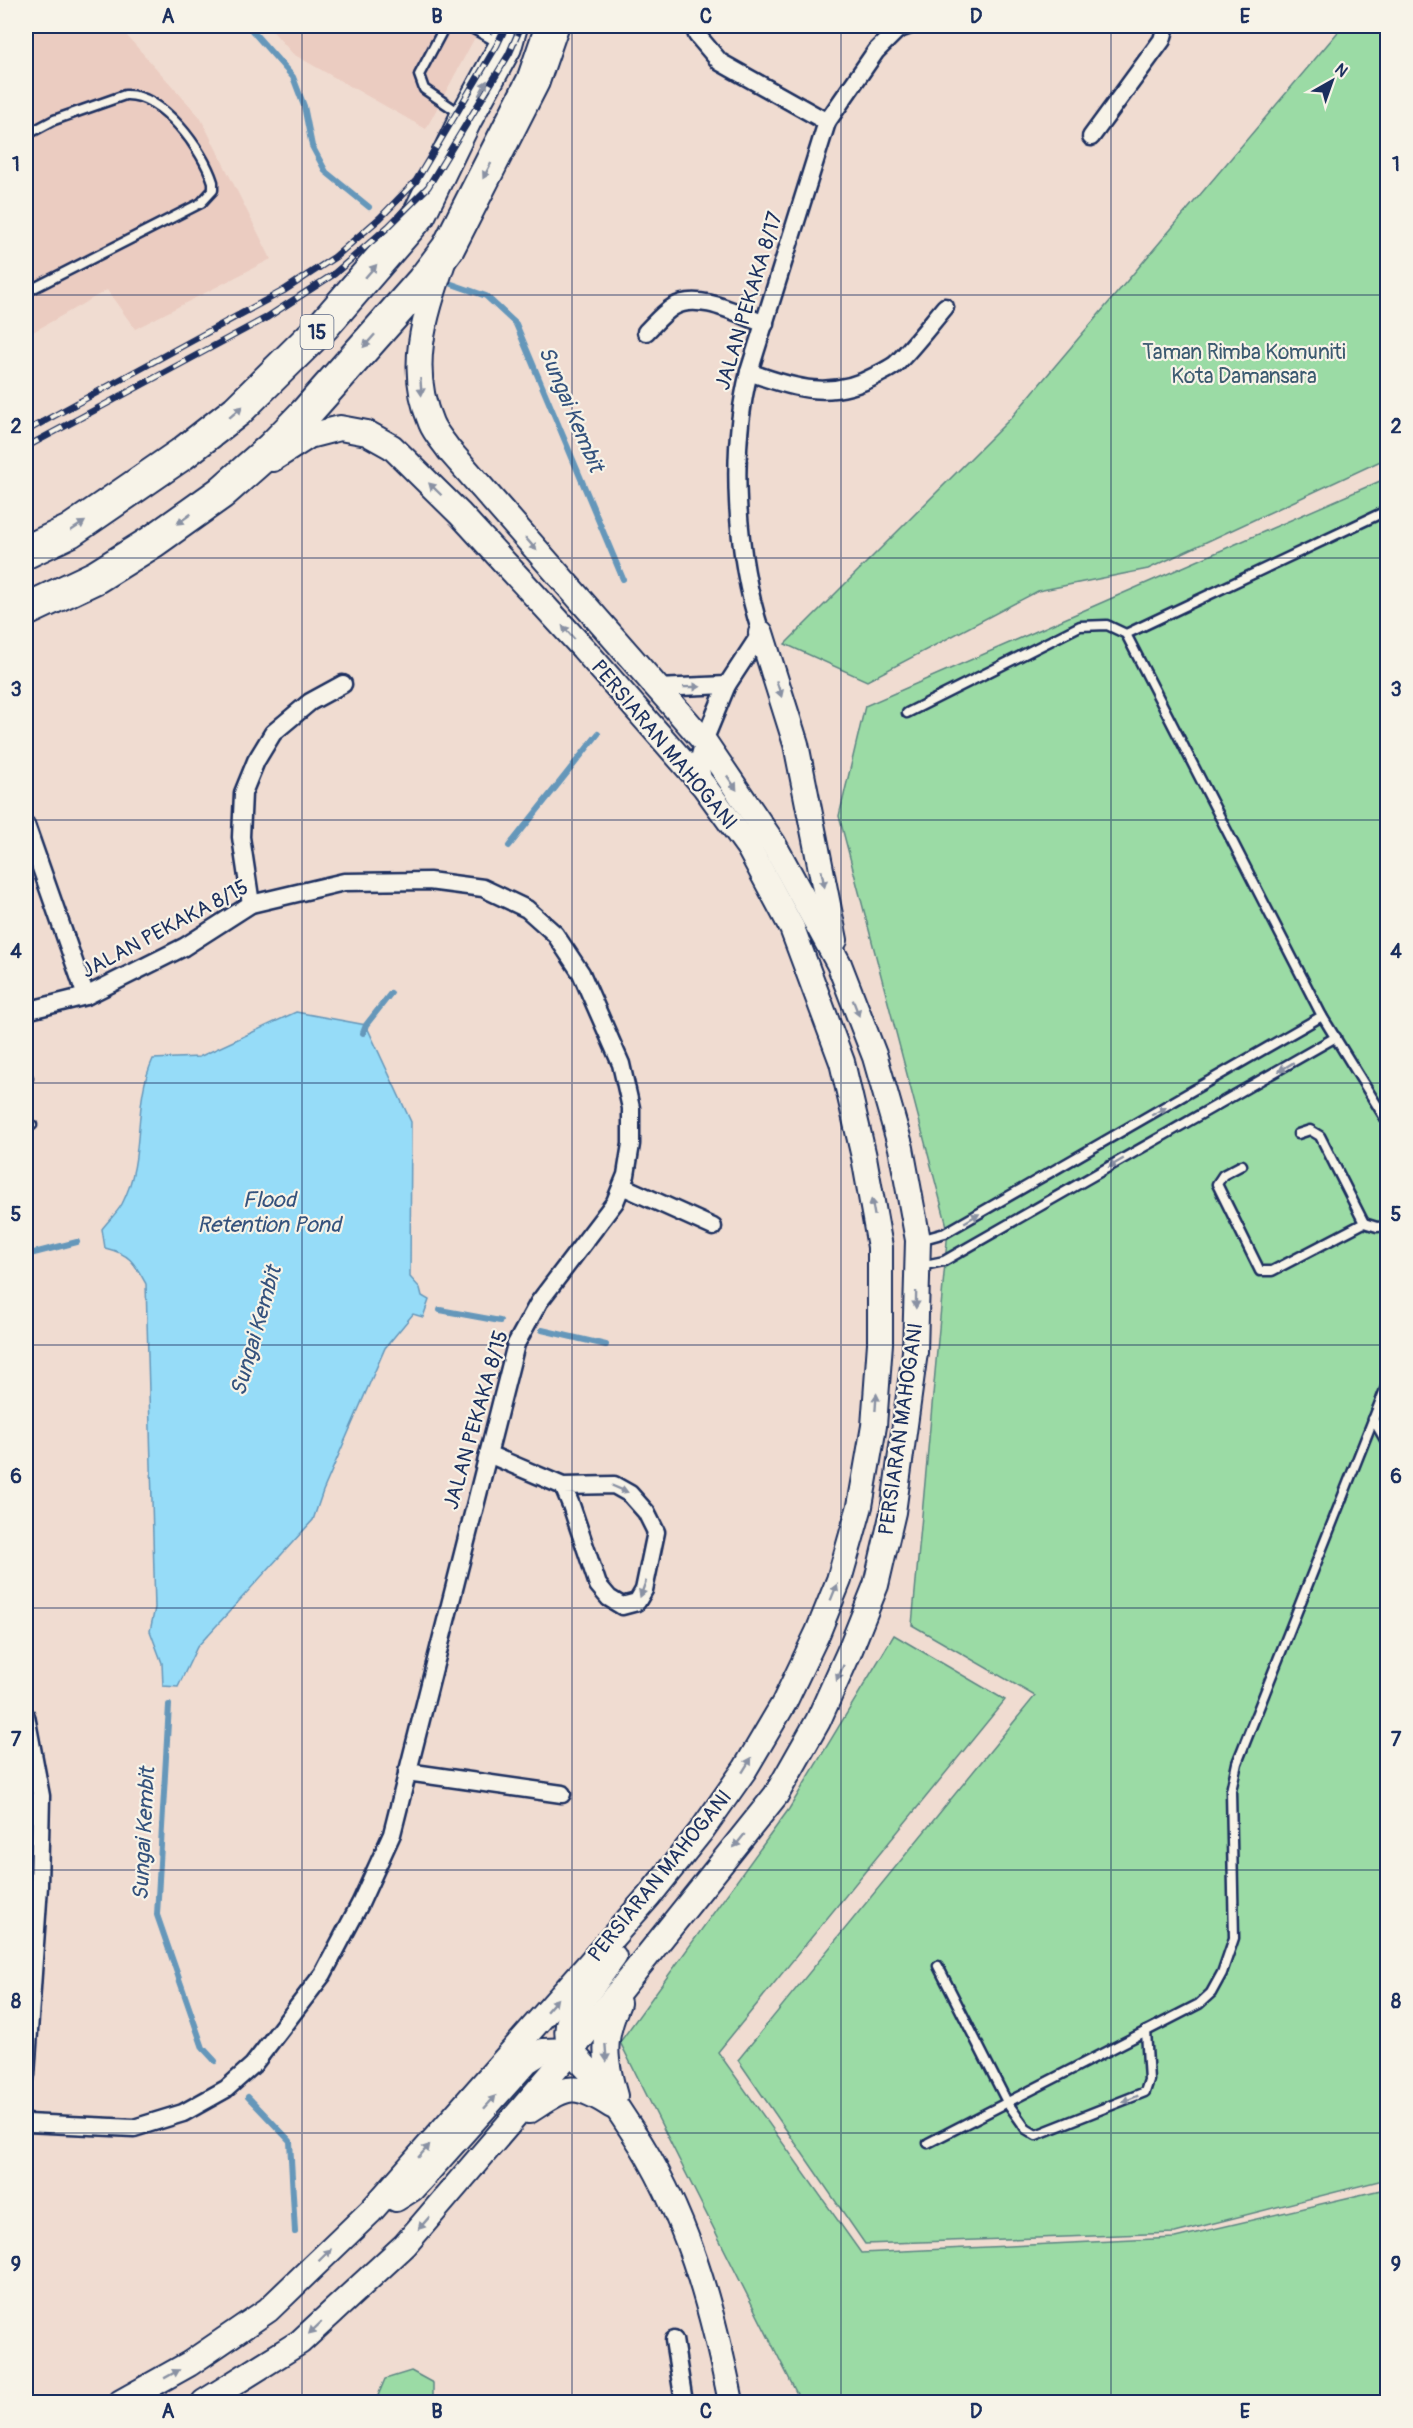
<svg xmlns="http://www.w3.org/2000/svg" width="1413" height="2428" font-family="Pangolin,sans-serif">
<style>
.built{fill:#ebccc1}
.green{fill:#9bdba5;stroke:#5b8582;stroke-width:1.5}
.water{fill:#96dcf8;stroke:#6597ba;stroke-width:1.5}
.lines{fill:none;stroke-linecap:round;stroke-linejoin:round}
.stream{stroke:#6597ba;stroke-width:6}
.lane-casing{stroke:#1b2f5e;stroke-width:13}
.street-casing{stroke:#1b2f5e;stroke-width:21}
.secondary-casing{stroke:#1b2f5e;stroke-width:28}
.highway-casing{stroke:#1b2f5e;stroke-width:36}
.lane{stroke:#f7f3e8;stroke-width:8}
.street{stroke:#f7f3e8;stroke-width:16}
.secondary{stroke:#f7f3e8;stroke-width:24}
.highway{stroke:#f7f3e8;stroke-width:32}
.rail-casing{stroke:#1b2f5e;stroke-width:7}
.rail{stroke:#f7f3e8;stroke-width:4.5;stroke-dasharray:14;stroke-linecap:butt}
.oneway{fill:#8991a3}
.grid{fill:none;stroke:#1b2f5e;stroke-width:1.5;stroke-opacity:0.55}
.labels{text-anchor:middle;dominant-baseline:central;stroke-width:4.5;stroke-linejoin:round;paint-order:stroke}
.shield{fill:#f7f3e8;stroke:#5d6a87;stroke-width:1.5}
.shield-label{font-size:20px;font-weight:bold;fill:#1b2f5e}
.street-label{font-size:21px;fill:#1b2f5e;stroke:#f7f3e8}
.park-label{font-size:21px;fill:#3b5a70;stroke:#f7f3e8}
.water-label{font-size:22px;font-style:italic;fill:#34527d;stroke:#f7f3e8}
.neatline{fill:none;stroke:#1b2f5e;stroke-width:2}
.grid-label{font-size:20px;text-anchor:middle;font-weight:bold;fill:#1b2f5e}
</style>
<rect width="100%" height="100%" fill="#f0dcd1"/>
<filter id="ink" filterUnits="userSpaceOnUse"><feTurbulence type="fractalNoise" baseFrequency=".0167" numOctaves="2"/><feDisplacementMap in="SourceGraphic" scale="12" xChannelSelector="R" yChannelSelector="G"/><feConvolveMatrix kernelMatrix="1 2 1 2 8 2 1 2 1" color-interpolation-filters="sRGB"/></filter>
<g filter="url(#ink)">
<g class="built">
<path d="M 26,26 L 118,26 L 200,117 L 271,259 L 135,329 L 107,290 L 26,336 Z"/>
<path d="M 268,26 L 481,26 L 426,129 L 293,54 Z"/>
</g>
<g class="green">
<path d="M 1343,26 L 1387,26 L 1387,458 L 1148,569 L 1038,591 L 867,681 L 785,644 L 1011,418 Z"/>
<path d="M 1387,478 L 1387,2179 L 1175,2233 L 865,2244 L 738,2060 L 1035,1696 L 912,1625 L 948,1230 L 839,816 L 865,706 Z"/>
<path d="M 894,1635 L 1005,1700 L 718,2052 L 861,2253 L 1175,2238 L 1385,2189 L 1388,2221 L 1387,2402 L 801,2402 L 620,2042 L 789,1809 Z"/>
<path d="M 411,2371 L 433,2383 L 433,2402 L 366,2402 L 377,2398 L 385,2379 Z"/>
</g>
<path class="water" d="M 296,1012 L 366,1025 L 411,1122 L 410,1277 L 420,1288 L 422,1296 L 429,1300 L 423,1317 L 413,1314 L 385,1348 L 323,1491 L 313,1520 L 197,1647 L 178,1687 L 163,1686 L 162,1663 L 150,1631 L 155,1608 L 146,1284 C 134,1262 130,1254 105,1248 L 102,1229 C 108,1221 117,1213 122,1204 C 146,1159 132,1104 153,1059 L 199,1057 Z"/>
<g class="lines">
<g class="stream">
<path d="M 248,26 L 293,77 L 304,106 L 312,146 L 326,172 L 369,207"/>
<path d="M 452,284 L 486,296 L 516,324 L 623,579"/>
<path d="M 509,846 L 598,734"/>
<path d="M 363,1033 L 366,1025 L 391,993"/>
<path d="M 26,1255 L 77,1242"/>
<path d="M 440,1310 L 500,1321"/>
<path d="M 542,1330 L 606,1345"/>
<path d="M 169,1705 L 157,1915 L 203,2048 L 215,2061"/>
<path d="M 248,2097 L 290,2141 L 295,2232"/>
</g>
<defs>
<g id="lane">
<path d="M 445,26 L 419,75 L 424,89 L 461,114"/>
<path d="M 468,26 L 499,43"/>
<path d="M 26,135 L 54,120 L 125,95 C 162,93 203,150 213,182 L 213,190 L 201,203 L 26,292"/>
<path d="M 1126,634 L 1388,510"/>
<path d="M 907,713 L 1080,626 L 1107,625 L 1126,634 L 1322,1016 L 1388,1123"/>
<path d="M 26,1079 L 28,1078"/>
<path d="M 26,1126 L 32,1125"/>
<path d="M 1298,1134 L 1310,1130 L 1320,1136 L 1364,1223"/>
<path d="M 1242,1165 L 1223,1175 L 1217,1184 L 1260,1271 L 1272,1271 L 1364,1223 L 1377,1227 L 1388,1226"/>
<path d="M 920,1240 L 945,1233 L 1322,1016"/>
<path d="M 920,1266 L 944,1261 L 1336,1037"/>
<path d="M 1373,1419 L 1388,1445"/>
<path d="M 938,1966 L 1007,2102 L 1026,2129 L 1036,2135 L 1145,2092 L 1149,2080 L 1146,2031"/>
<path d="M 928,2143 L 1199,2004 L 1211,1993 L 1222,1973 L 1234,1938 L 1231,1791 L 1237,1763 L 1388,1382"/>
</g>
<g id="street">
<path d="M 694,26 L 697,35 L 720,62 L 827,122"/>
<path d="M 1091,137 L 1162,40 L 1166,26"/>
<path d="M 646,332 C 654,324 663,313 673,307 C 698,291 740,315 765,324"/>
<path d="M 749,372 C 795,389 832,400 877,375 C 884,371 892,368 897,363 C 914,346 929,326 945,307"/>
<path d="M 657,688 L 727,685"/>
<path d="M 704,784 L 699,759 L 704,741 L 727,685 L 761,633 C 736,555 729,452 749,372 L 827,122 L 876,51 L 897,30 L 908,26"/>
<path d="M 26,825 L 86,996"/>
<path d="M 251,904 L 241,837 L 243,793 L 256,761 L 273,733 L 310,702 L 343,684"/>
<path d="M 26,1011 L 86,996 L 184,947 L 251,904 L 344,882 L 429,881 L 483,888 L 527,909 L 555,934 L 581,973 L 621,1064 L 631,1108 L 631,1144 L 626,1175 L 615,1202 L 539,1302 L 516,1344 L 392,1834 L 360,1904 L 323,1974 L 253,2065 L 226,2089 L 183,2113 L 134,2128 L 26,2123"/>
<path d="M 622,1186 L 713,1227"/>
<path d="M 488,1454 L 563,1486 L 614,1485 L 630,1494 L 646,1512 L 656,1532 L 644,1590 L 637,1602 L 622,1606 L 609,1598 L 598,1585 L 571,1505 L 563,1486"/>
<path d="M 26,1716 L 41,1796 L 39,1886 L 26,2075"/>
<path d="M 407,1772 L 562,1794"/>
<path d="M 674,2340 L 684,2402"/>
</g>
<g id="secondary">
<path d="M 761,633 L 796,744 L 835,940"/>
<path d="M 614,1957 L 570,2017 C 566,2028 566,2037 571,2048 C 575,2058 587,2067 594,2076 C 608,2093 619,2111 631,2129 C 686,2210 712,2307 731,2402"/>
<path d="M 615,2096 C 604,2058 602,2040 618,2003"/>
<path d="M 529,2111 C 567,2087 572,2080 612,2106"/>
<path d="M 396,2199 L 412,2189 L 424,2176 L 527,2061 L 543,2051 L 572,2050"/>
<path d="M 121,2402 L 189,2364 L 268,2310 L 371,2211 L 649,1896 L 702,1830 L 745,1769 L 784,1703 L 818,1632 L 839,1580 L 860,1506 L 874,1426 L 880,1343 L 880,1247 L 864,1157 L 842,1062 L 792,928 L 749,848 L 704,786 L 583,648 L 460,514 L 392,447 L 367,433 L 340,428 L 309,436 L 273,459"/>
<path d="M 204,2402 L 300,2342 L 405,2245 L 572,2050 L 776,1795 L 818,1721 L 850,1650 L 876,1585 L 893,1512 L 915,1352 L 918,1240 L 901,1148 L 875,1057 L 839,964 L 773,843 L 704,741 L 449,450 C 443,441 435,433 431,423 C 407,367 425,316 443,262"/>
</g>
<g id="highway">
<path d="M 26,552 L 70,531 L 182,454 L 237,411 L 324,325 L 419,215 L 466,118 L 505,47 L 511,26"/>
<path d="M 26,610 L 96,577 L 152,542 L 221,493 L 272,448 L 305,414 L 423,281 L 448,248 L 533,81 L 552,26"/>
</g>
</defs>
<use href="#lane" class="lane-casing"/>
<use href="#street" class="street-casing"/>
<use href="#secondary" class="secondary-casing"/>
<use href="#highway" class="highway-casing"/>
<use href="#lane" class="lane"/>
<use href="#street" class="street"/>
<use href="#secondary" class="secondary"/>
<use href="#highway" class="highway"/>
<defs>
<g id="rail">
<path d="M 26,431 L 283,291 L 335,257 L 380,218 L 416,181 L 497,45 L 506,26"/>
<path d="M 26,447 L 266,318 L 334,274 L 388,227 L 428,187 L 509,54 L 521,26"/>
</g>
</defs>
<use href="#rail" class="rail-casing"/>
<use href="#rail" class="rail"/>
</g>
<defs><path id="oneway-solid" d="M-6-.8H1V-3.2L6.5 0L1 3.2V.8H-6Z" transform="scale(1.5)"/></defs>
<g class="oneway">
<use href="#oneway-solid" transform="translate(483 88) rotate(-61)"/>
<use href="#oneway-solid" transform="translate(487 171) rotate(118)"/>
<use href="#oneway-solid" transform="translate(371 271) rotate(-49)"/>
<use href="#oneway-solid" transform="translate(369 341) rotate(132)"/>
<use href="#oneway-solid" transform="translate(421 387) rotate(86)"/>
<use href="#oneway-solid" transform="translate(236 412) rotate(-41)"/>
<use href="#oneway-solid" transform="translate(435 489) rotate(-136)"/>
<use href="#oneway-solid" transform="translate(184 519) rotate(144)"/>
<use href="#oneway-solid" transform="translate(78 526) rotate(-33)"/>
<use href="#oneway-solid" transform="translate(531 544) rotate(49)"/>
<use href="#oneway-solid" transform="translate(568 632) rotate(-132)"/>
<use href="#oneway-solid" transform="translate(692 687) rotate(-1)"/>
<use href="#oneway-solid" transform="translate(779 689) rotate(72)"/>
<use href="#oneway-solid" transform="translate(732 783) rotate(56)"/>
<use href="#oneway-solid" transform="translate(823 879) rotate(79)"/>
<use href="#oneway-solid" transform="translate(856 1008) rotate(69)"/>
<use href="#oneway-solid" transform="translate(1286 1067) rotate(149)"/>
<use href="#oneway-solid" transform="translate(1159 1111) rotate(-30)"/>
<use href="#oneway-solid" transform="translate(1116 1163) rotate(150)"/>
<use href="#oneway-solid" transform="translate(873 1207) rotate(-100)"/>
<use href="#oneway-solid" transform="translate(972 1218) rotate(-30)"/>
<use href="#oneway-solid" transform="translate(916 1300) rotate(91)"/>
<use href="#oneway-solid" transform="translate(876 1402) rotate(-86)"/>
<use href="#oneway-solid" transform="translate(620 1489) rotate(23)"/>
<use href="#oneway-solid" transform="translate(643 1589) rotate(110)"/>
<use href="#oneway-solid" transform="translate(834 1592) rotate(-68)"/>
<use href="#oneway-solid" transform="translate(840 1673) rotate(114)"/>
<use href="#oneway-solid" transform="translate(747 1765) rotate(-58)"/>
<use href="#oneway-solid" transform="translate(739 1841) rotate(129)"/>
<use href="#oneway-solid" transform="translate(552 2005) rotate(-49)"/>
<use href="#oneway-solid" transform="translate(606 2053) rotate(86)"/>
<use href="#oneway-solid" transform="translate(1130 2099) rotate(158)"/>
<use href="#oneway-solid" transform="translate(490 2102) rotate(-48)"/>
<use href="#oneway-solid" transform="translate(424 2151) rotate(-49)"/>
<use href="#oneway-solid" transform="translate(424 2223) rotate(131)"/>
<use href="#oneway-solid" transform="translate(325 2255) rotate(-44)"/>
<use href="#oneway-solid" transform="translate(315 2328) rotate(137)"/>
<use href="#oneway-solid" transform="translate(172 2374) rotate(-29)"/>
</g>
</g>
<path class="grid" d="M 302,26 L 302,2402M 572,26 L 572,2402M 841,26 L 841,2402M 1111,26 L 1111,2402M 26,295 L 1388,295M 26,558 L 1388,558M 26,820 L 1388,820M 26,1083 L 1388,1083M 26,1345 L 1388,1345M 26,1608 L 1388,1608M 26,1870 L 1388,1870M 26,2133 L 1388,2133"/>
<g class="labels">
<rect class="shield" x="300.5" y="315" width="33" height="34" rx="4.5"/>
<g class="shield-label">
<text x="317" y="332">15</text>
</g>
<g class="street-label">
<text transform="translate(749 301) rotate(-73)">JALAN PEKAKA 8/17</text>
<text transform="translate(664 745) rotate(50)">PERSIARAN MAHOGANI</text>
<text transform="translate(165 929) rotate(-28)">JALAN PEKAKA 8/15</text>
<text transform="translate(476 1420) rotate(-74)">JALAN PEKAKA 8/15</text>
<text transform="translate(901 1429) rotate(-82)">PERSIARAN MAHOGANI</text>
<text transform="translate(660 1876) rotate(-51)">PERSIARAN MAHOGANI</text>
</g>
<g class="park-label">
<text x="1244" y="352">Taman Rimba Komuniti<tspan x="1244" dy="24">Kota Damansara</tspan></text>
</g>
<g class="water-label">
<text transform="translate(571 409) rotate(67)">Sungai Kembit</text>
<text x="269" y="1200">Flood<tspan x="269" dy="25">Retention Pond</tspan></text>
<text transform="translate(256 1331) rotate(-74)">Sungai Kembit</text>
<text transform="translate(144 1834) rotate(-87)">Sungai Kembit</text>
</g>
</g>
<rect width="1413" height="2428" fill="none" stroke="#f7f3e8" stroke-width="66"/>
<g transform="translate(1332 81) rotate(40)" stroke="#f7f3e8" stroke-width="4.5" paint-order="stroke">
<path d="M0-4.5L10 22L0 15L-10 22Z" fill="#1b2f5e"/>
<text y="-9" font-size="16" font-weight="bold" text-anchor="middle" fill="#1b2f5e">N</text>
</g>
<rect x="33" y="33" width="1347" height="2362" class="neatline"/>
<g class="grid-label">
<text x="168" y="23">A</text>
<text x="437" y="23">B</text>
<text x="706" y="23">C</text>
<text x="976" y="23">D</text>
<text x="1245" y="23">E</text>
<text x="16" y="171">1</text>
<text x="1396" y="171">1</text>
<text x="16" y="433">2</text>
<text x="1396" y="433">2</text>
<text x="16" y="696">3</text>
<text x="1396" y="696">3</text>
<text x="16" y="958">4</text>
<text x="1396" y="958">4</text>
<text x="16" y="1221">5</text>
<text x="1396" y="1221">5</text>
<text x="16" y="1483">6</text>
<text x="1396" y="1483">6</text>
<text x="16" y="1746">7</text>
<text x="1396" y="1746">7</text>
<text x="16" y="2008">8</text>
<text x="1396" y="2008">8</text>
<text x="16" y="2271">9</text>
<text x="1396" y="2271">9</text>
<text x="168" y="2418">A</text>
<text x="437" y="2418">B</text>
<text x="706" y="2418">C</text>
<text x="976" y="2418">D</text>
<text x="1245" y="2418">E</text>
</g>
</svg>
